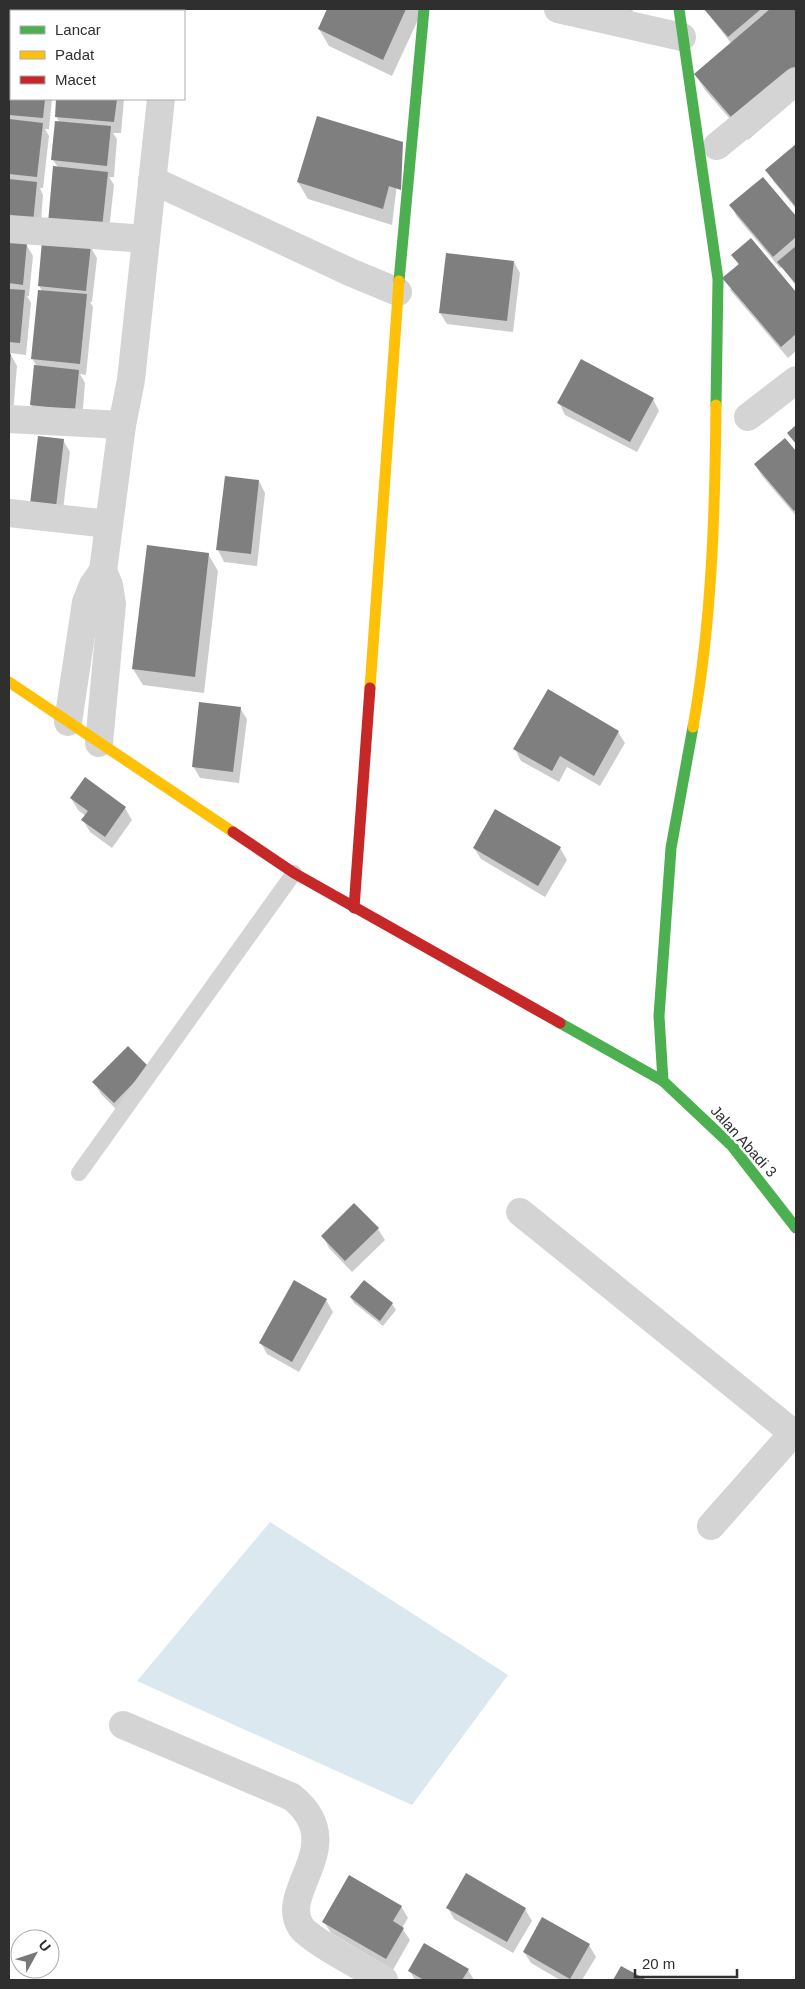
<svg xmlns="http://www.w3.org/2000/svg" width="805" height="1989" font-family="Arial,sans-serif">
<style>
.water{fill:#dbe8f0}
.shadow{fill:#0003}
.building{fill:#7f7f7f}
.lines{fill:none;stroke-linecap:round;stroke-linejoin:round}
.lane{stroke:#d4d4d4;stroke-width:16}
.street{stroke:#d4d4d4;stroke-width:28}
.fast{stroke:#4caf50;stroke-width:11}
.slow{stroke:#ffc107;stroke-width:11}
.jam{stroke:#c62828;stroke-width:11}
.labels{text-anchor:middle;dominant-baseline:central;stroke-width:5;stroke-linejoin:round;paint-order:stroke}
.street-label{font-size:15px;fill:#2f2f2f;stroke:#fff}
</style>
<rect width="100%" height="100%" fill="#fff"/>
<path class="water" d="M 270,1522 L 508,1675 L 412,1805 L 137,1681 Z"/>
<g class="shadow">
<path d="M 9,9 L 43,11 L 11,11 L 11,99 L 52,99 L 49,129 L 45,129 L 49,136 L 43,188 L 40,188 L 43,195 L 40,234 L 9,231 Z"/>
<path d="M 329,9 L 423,9 L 392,76 L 329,46 L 319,29 Z"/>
<path d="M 568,9 L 633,9 L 630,22 Z"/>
<path d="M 704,9 L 796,9 L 796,99 L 748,140 L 705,90 L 695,74 L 731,43 Z"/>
<path d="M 58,99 L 124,99 L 121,133 L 113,133 L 117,139 L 114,177 L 109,177 L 114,185 L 108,239 L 53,160 L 60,123 L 56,116 Z"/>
<path d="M 402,143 L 392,225 L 308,199 L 298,182 Z"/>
<path d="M 796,145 L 796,209 L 774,182 L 767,171 Z"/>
<path d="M 763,178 L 796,218 L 796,286 L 782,267 L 780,268 L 737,217 L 731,205 Z"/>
<path d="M 751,240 L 796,294 L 796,351 L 788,358 L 730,290 L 739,266 L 733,255 Z"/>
<path d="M 9,242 L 26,244 L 33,256 L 29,296 L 27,296 L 31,303 L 26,355 L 10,353 L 17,366 L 13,413 L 9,412 Z"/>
<path d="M 90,246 L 97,258 L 92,302 L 90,302 L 93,307 L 86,375 L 80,374 L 85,383 L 82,421 L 38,416 L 31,405 L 37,367 L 32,358 L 42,291 L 39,286 Z"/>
<path d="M 514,262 L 520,273 L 513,332 L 447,324 L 440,313 Z"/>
<path d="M 653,399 L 659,411 L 637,452 L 565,415 L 559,403 Z"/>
<path d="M 63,440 L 70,452 L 62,518 L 38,515 Z"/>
<path d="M 785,440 L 796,453 L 796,516 L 762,476 L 755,465 Z"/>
<path d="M 259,481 L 265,493 L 257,566 L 224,562 L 218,550 Z"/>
<path d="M 208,554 L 218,571 L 204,693 L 143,685 L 133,669 Z"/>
<path d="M 240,708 L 247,719 L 239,783 L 200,778 L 193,766 Z"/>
<path d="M 618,732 L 625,743 L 600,786 L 567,767 L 559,782 L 521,761 L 515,749 Z"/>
<path d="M 85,779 L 125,808 L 132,820 L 112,848 L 90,832 L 83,820 L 86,816 L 78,810 L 71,798 Z"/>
<path d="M 474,848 L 560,848 L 567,860 L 545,897 L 481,859 Z"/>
<path d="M 148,1068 L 121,1114 L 101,1094 L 94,1082 Z"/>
<path d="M 378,1229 L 385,1240 L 352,1272 L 329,1248 L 323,1236 Z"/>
<path d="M 364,1281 L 392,1304 L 396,1310 L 383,1326 L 354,1303 L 351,1298 Z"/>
<path d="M 326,1300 L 333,1312 L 299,1372 L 267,1354 L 261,1343 Z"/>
<path d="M 466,1875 L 525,1909 L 532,1921 L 513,1953 L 454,1919 L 448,1908 Z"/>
<path d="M 401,1906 L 408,1918 L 402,1928 L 410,1940 L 393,1970 L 331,1933 L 324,1922 Z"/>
<path d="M 589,1945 L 596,1957 L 582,1980 L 560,1980 L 531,1963 L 524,1952 Z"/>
<path d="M 468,1970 L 474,1980 L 415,1980 L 410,1971 Z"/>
</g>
<g class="building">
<path d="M 9,9 L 43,9 L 43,11 L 11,11 L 11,47 L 9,47 Z"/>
<path d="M 327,9 L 406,9 L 383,60 L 318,29 Z"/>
<path d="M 704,9 L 761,9 L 728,37 Z"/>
<path d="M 770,9 L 796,9 L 796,74 L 737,124 L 694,74 Z"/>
<path d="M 9,51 L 11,51 L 11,99 L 45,99 L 43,118 L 9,115 Z"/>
<path d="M 56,99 L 117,99 L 114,122 L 55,117 Z"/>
<path d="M 317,116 L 403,142 L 401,190 L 389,186 L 383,209 L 297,182 Z"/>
<path d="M 9,119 L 43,123 L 37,177 L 9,174 Z"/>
<path d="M 55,121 L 111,126 L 107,166 L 51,160 Z"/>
<path d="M 796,144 L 796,207 L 765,170 Z"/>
<path d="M 53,166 L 108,172 L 102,228 L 48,223 Z"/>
<path d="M 763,177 L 796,216 L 796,237 L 773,257 L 729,205 Z"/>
<path d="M 9,179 L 37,182 L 33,223 L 9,221 Z"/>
<path d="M 751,238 L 796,292 L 796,334 L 781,347 L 722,278 L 739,264 L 731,255 Z"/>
<path d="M 9,241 L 27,243 L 23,285 L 9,283 Z"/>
<path d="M 42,241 L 91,245 L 86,291 L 38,286 Z"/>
<path d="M 796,246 L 796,284 L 777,262 Z"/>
<path d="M 446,253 L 514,261 L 507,321 L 439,313 Z"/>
<path d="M 9,289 L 25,290 L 20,343 L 9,342 Z"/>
<path d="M 38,290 L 87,294 L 80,364 L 31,359 Z"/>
<path d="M 9,353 L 11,354 L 10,367 L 9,367 Z"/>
<path d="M 581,359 L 654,398 L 630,442 L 557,403 Z"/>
<path d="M 34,365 L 79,370 L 75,410 L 30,405 Z"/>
<path d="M 796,425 L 796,444 L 787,433 Z"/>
<path d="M 38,436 L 64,439 L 56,507 L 30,504 Z"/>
<path d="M 785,438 L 796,451 L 796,509 L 794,511 L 754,464 Z"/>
<path d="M 225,476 L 259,480 L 251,554 L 216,550 Z"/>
<path d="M 147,545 L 209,553 L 195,677 L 132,669 Z"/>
<path d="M 548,689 L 619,731 L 594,776 L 560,756 L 552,771 L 513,749 Z"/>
<path d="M 199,702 L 241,707 L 233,772 L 192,767 Z"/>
<path d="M 85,777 L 126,807 L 105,837 L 81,820 L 88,811 L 70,798 Z"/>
<path d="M 495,809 L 561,847 L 538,886 L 473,848 Z"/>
<path d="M 128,1046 L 149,1067 L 114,1103 L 92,1082 Z"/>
<path d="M 354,1203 L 379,1228 L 345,1261 L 321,1236 Z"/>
<path d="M 294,1280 L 327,1299 L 292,1362 L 259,1343 Z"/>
<path d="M 364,1280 L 393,1303 L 380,1321 L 350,1297 Z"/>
<path d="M 466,1873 L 526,1908 L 507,1942 L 446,1908 Z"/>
<path d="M 349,1875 L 402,1906 L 393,1921 L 404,1928 L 386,1959 L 322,1922 Z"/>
<path d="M 542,1917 L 590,1944 L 570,1979 L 523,1952 Z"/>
<path d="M 424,1943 L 469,1969 L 462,1980 L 424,1980 L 408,1971 Z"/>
<path d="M 621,1966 L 647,1980 L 613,1980 Z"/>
</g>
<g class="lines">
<path class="lane" d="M 79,1173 L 294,873"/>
<g class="street">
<path d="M 166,9 L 166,11"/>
<path d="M 558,9 L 682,37"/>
<path d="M 717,146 L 796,81"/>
<path d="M 152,180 L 352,273 L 398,292"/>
<path d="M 9,229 L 146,239"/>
<path d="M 748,417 L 796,380"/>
<path d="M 9,419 L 122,425"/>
<path d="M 9,513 L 109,524"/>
<path d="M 68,722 L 86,602 L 93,585 L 103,571 L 122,425 L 131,380 L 161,99"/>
<path d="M 99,743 L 112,604 L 109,585 L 103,571"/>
<path d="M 520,1212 L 793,1433 L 796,1430"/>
<path d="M 711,1526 L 793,1433"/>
<path d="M 123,1725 L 292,1797 C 351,1845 277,1891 301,1927 C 311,1941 367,1970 384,1980"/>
</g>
<g class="fast">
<path d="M 679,9 L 718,279 L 716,405"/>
<path d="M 399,281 L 424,9"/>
<path d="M 560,1023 L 663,1081 L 732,1146 L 796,1228"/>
<path d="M 663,1081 L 659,1016 L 671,848 L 693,727"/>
</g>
<g class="slow">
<path d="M 9,682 L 233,832"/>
<path d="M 370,688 L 399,281"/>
<path d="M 693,727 C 712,621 715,512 716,405"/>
</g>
<g class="jam">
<path d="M 233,832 L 294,873 L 560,1023"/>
<path d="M 354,908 L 370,688"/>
</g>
</g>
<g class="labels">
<g class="street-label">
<text transform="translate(744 1141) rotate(48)">Jalan Abadi 3</text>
</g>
</g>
<rect width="805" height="1989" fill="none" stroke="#2f2f2f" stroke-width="20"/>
<rect x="10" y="10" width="175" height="90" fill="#ffffff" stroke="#acacac"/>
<rect x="20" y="26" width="25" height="8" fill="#4caf50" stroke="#acacac"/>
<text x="55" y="35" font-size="15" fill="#2f2f2f">Lancar</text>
<rect x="20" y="51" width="25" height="8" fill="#ffc107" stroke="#acacac"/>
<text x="55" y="60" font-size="15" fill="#2f2f2f">Padat</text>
<rect x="20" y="76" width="25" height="8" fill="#c62828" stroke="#acacac"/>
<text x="55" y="85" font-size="15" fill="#2f2f2f">Macet</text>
<g transform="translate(35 1954) rotate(50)"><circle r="24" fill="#ffffff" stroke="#acacac"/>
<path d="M0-4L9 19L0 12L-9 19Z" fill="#787878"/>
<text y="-8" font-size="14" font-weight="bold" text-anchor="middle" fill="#2f2f2f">U</text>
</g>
<path d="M635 1969v8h102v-8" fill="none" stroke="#2f2f2f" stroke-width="2.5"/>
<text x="642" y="1969" font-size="15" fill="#2f2f2f" stroke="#ffffff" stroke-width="4" paint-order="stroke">20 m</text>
</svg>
